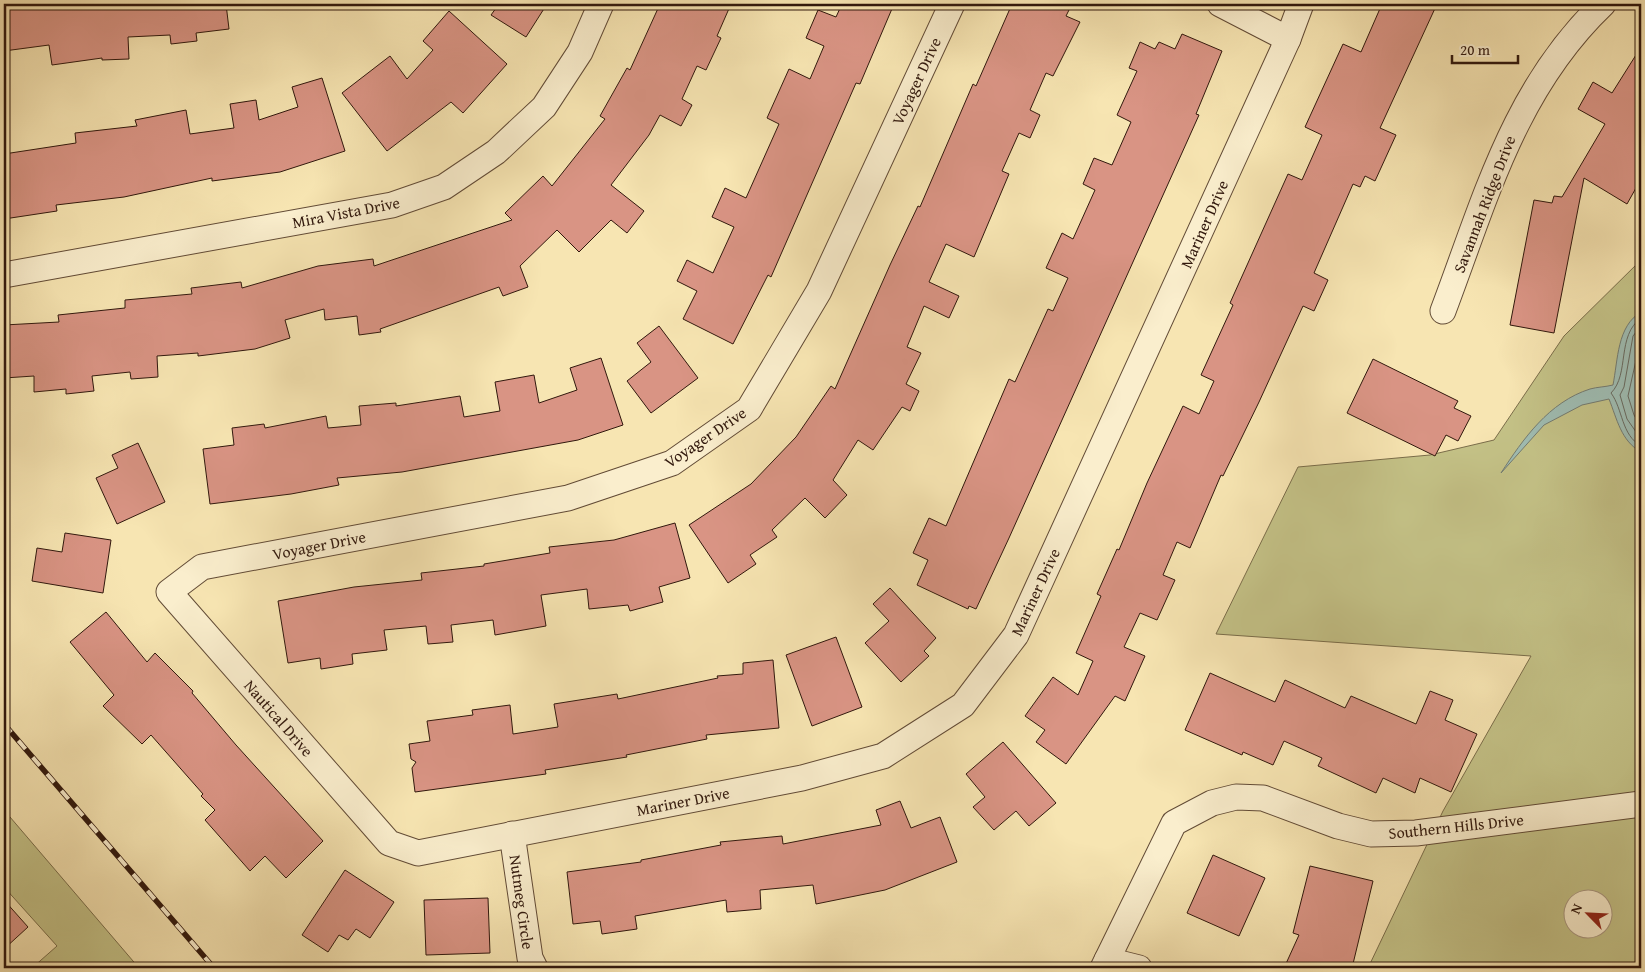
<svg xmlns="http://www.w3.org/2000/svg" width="1645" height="972" font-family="'Gentium Book Plus',serif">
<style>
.green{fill:#c4c287;stroke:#7a6d4a;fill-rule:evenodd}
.water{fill:#9fbdb3;stroke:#737b71}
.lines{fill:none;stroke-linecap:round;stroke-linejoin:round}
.shore{stroke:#686a60;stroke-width:1}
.building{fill:#d99484;stroke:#31180d}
.minor-casing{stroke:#624b36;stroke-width:27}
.minor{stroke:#faeecd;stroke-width:25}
.rail-casing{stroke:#31180d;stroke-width:5.5}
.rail{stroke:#faeecd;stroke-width:4;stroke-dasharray:11;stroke-linecap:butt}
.labels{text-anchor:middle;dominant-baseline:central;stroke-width:4;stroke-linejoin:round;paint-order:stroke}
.street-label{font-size:16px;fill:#31180d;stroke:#faeecd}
</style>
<rect width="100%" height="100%" fill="#f7e5b2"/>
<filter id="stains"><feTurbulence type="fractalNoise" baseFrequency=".004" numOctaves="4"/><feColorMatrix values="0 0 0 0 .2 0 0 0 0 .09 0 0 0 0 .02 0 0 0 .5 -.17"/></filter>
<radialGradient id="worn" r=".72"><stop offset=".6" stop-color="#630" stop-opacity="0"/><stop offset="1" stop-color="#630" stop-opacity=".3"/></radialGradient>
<g class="green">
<path d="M 1641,260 L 1641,968 L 1368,968 L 1443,811 L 1531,656 L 1216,634 L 1298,467 L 1430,455 L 1494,440 L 1564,336 ZM 1572,900 L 1602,900 L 1602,930 L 1572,930 Z"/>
<path d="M 4,810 L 139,968 L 32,968 L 57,946 L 4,887 Z"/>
</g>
<path class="water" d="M 1641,312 L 1641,452 C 1621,441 1617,419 1609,399 L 1582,405 L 1544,425 L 1501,473 C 1523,439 1549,402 1590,389 C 1597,387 1605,387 1613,385 C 1618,360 1617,326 1641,312 Z"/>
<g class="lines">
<g class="shore">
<path d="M 1641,318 C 1616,336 1630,374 1611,393 C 1623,409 1621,435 1641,446"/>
<path d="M 1641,326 L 1633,336 L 1624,387 L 1620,395 L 1627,419 L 1641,439"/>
<path d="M 1641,338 L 1628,396 L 1634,415 L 1641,427"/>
</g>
</g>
<g class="building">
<path d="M 4,4 L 226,4 L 229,29 L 196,33 L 197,41 L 171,44 L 170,35 L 128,37 L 129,59 L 102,60 L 102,58 L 52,65 L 49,45 L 4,51 Z"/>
<path d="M 499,4 L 547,4 L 526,37 L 491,15 Z"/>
<path d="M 660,4 L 731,4 L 717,36 L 721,38 L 706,70 L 697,66 L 682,99 L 692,105 L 681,126 L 660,115 L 649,135 L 611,185 L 644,211 L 627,233 L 611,220 L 579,252 L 557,230 L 520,266 L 528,287 L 503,296 L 499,287 L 380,329 L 381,332 L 359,335 L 357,316 L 325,320 L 324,309 L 285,320 L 290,338 L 255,349 L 198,356 L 198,353 L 157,356 L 158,377 L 131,379 L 130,372 L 92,376 L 94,391 L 66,394 L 66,389 L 34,392 L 34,376 L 4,378 L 4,325 L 59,322 L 58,315 L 125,308 L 125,300 L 192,294 L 191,288 L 241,282 L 242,288 L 318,266 L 373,259 L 374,266 L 512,220 L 505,213 L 543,176 L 552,186 L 605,119 L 600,116 L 627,68 L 630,70 Z"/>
<path d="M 842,4 L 894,4 L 860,84 L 856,83 L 771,277 L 768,275 L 733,344 L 683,319 L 697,291 L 677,281 L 687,260 L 713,273 L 734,227 L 712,217 L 725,188 L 746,198 L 779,124 L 767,118 L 789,69 L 810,79 L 824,46 L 806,38 L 818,10 L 836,17 Z"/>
<path d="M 1012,4 L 1072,4 L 1066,16 L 1080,22 L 1053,76 L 1046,73 L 1030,110 L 1040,115 L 1030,138 L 1019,133 L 1002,171 L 1009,174 L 974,257 L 946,244 L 929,282 L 959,296 L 949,318 L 924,306 L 907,347 L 921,353 L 906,384 L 919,391 L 910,411 L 902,407 L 873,450 L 858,440 L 833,480 L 847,495 L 825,518 L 805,498 L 772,530 L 777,537 L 750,555 L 756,564 L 728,583 L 689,525 L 751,484 L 796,437 L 831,386 L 835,389 L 890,265 L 918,206 L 920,207 L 973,84 L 976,86 Z"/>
<path d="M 1382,4 L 1437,4 L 1380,128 L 1396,135 L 1375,181 L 1365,176 L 1360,187 L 1353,184 L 1314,273 L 1328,280 L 1314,311 L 1303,306 L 1259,402 L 1223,476 L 1221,475 L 1190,548 L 1177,542 L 1163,575 L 1175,580 L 1157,620 L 1140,613 L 1124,647 L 1145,656 L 1125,701 L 1115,696 L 1066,764 L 1036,742 L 1045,730 L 1025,716 L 1053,677 L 1078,695 L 1093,661 L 1076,653 L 1101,596 L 1097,594 L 1117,549 L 1119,550 L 1147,483 L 1183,406 L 1199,414 L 1214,381 L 1201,375 L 1233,305 L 1230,303 L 1288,174 L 1302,180 L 1322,135 L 1305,127 L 1343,44 L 1361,52 Z"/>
<path d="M 449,11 L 507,64 L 463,113 L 451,102 L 387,151 L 342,93 L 390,56 L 407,79 L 433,50 L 423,41 Z"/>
<path d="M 1182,34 L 1222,51 L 1196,114 L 1199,115 L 1009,538 L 976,609 L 969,606 L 968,609 L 917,585 L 928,560 L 913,553 L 929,518 L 946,526 L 1009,379 L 1015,382 L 1048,309 L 1053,311 L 1068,278 L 1046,268 L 1062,233 L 1073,239 L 1095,190 L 1083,184 L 1094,158 L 1112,165 L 1131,122 L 1117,115 L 1137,71 L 1129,68 L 1140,42 L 1155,49 L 1159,42 L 1175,49 Z"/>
<path d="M 1641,47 L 1641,179 L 1627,204 L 1584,178 L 1554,333 L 1510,325 L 1534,200 L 1552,203 L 1554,196 L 1562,197 L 1605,124 L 1578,109 L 1593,82 L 1612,93 Z"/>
<path d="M 322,78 L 345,151 L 280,172 L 212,181 L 212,178 L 124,197 L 56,205 L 57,211 L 4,219 L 4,154 L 76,143 L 75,133 L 137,126 L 135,120 L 186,110 L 190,134 L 234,128 L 230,104 L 256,100 L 259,120 L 298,107 L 292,87 Z"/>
<path d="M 659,326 L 698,378 L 651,413 L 627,381 L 651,362 L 637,343 Z"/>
<path d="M 601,358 L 623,425 L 578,440 L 402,472 L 337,478 L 339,485 L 291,494 L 210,504 L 203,449 L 234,445 L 232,428 L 264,424 L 265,428 L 326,416 L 328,428 L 361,425 L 359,406 L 396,403 L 396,406 L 460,396 L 464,417 L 500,411 L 495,382 L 534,375 L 539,403 L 577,390 L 570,368 Z"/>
<path d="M 1373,359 L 1458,401 L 1454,408 L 1471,416 L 1458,441 L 1446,435 L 1435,456 L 1347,413 Z"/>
<path d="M 138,443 L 165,502 L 117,524 L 96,478 L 118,468 L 112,455 Z"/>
<path d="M 675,523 L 690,578 L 659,587 L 663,602 L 630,611 L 628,605 L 589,609 L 587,589 L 541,595 L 546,626 L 495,635 L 493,620 L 451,625 L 453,642 L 428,644 L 426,626 L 384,630 L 387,650 L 352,654 L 353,664 L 321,669 L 320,658 L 288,663 L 278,601 L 354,587 L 422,580 L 421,573 L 484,566 L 484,564 L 550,553 L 549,547 L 614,540 Z"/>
<path d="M 65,533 L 111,540 L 103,593 L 32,581 L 37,548 L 62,552 Z"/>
<path d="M 890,588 L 936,638 L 924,651 L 929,656 L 901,682 L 865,643 L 889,621 L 873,604 Z"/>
<path d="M 106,612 L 147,662 L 155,653 L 193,691 L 192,693 L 236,745 L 323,841 L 286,878 L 265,856 L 250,871 L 205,820 L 215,810 L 201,796 L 203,794 L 151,735 L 142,744 L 103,706 L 114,695 L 70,642 Z"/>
<path d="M 836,637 L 862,707 L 812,726 L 786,655 Z"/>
<path d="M 773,660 L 779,728 L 706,735 L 707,739 L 626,755 L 627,757 L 545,770 L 546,774 L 415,792 L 412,768 L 416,762 L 411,759 L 409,744 L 430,741 L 427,721 L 473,715 L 472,710 L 510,705 L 513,734 L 558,727 L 554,704 L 617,694 L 618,699 L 718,678 L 717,676 L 743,674 L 743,663 Z"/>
<path d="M 1210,673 L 1275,702 L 1285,680 L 1345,708 L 1351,696 L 1416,724 L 1430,691 L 1453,700 L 1445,720 L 1477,734 L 1451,792 L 1420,778 L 1415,793 L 1383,778 L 1376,793 L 1318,766 L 1322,758 L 1284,741 L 1273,765 L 1243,752 L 1242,755 L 1185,730 Z"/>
<path d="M 1003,742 L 1056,803 L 1029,826 L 1016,811 L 994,830 L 973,807 L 985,797 L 966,774 Z"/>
<path d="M 900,801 L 911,828 L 940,817 L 957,862 L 885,890 L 816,904 L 813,885 L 760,890 L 761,909 L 727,912 L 726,900 L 635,916 L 637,929 L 602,934 L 600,921 L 573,924 L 567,872 L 641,862 L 641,860 L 721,845 L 720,842 L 782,836 L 783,844 L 881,825 L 876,810 Z"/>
<path d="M 1213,855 L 1265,878 L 1239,936 L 1187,913 Z"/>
<path d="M 1310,866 L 1373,881 L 1352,968 L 1284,968 L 1299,935 L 1293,933 Z"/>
<path d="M 345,870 L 394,902 L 370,938 L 356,929 L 348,940 L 339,935 L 328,952 L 302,935 Z"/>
<path d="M 488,898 L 490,953 L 426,955 L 424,900 Z"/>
<path d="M 4,900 L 28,927 L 4,949 Z"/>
</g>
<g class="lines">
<defs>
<g id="minor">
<path d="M 952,4 L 819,291 L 749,409 L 672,463 L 568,498 L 202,567 L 169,592 L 389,843 L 418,853 L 802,778 L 883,756 L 963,705 L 1016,635 L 1288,39 L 1301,4"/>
<path d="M 1220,4 L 1288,39"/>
<path d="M 4,275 L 392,205 L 444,187 L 496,152 L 544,107 L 580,52 L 601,4"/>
<path d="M 1443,311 C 1485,200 1514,89 1603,4"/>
<path d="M 512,834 L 530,958 L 535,968"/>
<path d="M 1107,960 L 1139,968"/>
<path d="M 1103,968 L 1174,823 L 1212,803 L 1236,797 L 1263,798 L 1338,826 L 1371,834 L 1416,833 L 1641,804"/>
</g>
</defs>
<use href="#minor" class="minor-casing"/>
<use href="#minor" class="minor"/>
<defs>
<path id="rail" d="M 4,724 L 214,968"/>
</defs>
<use href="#rail" class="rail-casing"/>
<use href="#rail" class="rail"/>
</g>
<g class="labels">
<g class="street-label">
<text transform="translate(916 81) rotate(-65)">Voyager Drive</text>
<text transform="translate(1484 204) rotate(-69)">Savannah Ridge Drive</text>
<text transform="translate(346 212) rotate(-11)">Mira Vista Drive</text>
<text transform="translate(1204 224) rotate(-66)">Mariner Drive</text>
<text transform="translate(705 437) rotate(-34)">Voyager Drive</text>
<text transform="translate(319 545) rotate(-11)">Voyager Drive</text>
<text transform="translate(1035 592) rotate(-65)">Mariner Drive</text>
<text transform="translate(279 718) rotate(49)">Nautical Drive</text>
<text transform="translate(683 801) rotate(-11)">Mariner Drive</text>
<text transform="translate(1456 826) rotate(-6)">Southern Hills Drive</text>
<text transform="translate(522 902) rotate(82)">Nutmeg Circle</text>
</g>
</g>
<rect width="1645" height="972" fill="none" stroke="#f7e5b2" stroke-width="20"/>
<rect x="5" y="5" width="1635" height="962" fill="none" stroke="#31180d" stroke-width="2.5"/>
<rect x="10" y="10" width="1625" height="952" fill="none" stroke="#31180d"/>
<g transform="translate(1588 914) rotate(294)"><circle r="24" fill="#faeecd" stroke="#aa9880"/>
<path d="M0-4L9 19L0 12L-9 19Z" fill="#8f2418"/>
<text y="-8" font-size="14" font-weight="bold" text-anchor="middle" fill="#31180d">N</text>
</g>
<path d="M1452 55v8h66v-8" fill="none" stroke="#31180d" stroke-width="2.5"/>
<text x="1460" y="55" font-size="15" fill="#31180d" stroke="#faeecd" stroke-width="4" paint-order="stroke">20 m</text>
<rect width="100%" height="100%" filter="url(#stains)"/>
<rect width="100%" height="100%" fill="url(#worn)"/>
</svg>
